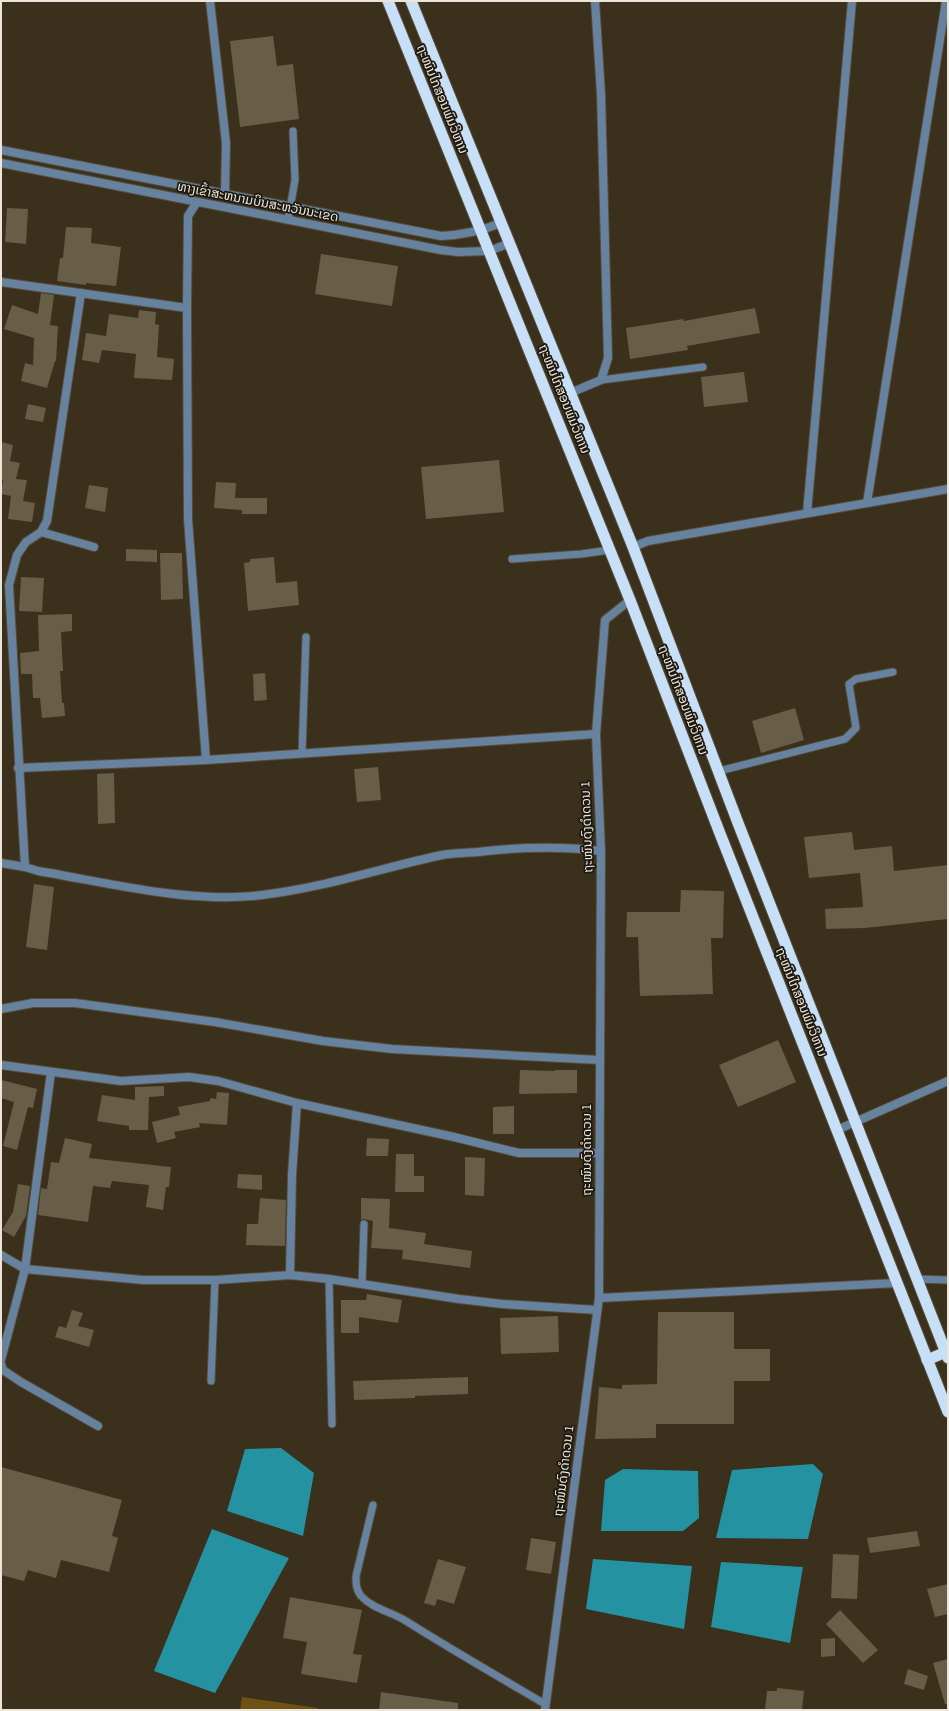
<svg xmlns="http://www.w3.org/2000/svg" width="949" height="1711" font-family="'Source Sans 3','Noto Sans Lao',sans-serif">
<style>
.green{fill:#6d5211}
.water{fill:#2592a2}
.building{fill:#685d47}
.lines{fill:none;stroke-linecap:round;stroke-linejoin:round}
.service-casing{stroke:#564d3a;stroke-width:9}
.minor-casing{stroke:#564d3a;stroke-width:10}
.trunk-casing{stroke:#564d3a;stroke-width:13}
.service{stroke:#67829f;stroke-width:7}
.minor{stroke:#67829f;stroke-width:8}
.trunk{stroke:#c8dff8;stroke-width:11}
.labels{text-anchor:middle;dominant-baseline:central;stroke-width:3.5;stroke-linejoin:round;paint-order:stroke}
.street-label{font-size:13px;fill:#ece5d9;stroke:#1d1910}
</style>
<rect width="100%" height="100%" fill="#3a301c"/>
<path class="green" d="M 242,1697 L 318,1708 L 318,1710 L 240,1710 Z"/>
<g class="water">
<path d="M 281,1448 L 314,1473 L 303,1536 L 227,1511 L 245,1449 Z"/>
<path d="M 813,1464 L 823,1474 L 808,1539 L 716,1538 L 732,1470 Z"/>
<path d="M 623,1469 L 698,1471 L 699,1518 L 683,1531 L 601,1531 L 605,1480 Z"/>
<path d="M 212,1529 L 289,1558 L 215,1693 L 154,1671 Z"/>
<path d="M 593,1559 L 692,1566 L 684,1629 L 586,1609 Z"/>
<path d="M 721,1562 L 803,1567 L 790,1643 L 711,1627 Z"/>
</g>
<g class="building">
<path d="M 273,36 L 277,66 L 293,64 L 299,119 L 240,127 L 230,41 Z"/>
<path d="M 7,208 L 28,209 L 26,244 L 5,242 Z"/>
<path d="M 66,227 L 92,228 L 91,243 L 121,247 L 116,286 L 86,283 L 86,285 L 57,281 L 60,258 L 63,258 Z"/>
<path d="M 321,254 L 398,266 L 392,306 L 315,294 Z"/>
<path d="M 41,293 L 54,295 L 50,325 L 58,326 L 56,361 L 55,361 L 47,388 L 21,381 L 25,363 L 33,365 L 34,338 L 4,329 L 12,305 L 38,314 Z"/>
<path d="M 755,308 L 760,333 L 687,346 L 688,350 L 630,359 L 626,328 L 683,319 L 684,321 Z"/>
<path d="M 139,310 L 156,312 L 155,324 L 159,325 L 157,357 L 174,359 L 172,380 L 134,378 L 136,354 L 102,350 L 99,363 L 82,360 L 86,333 L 106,336 L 109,314 L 138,318 Z"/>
<path d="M 744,372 L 748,402 L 704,407 L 701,377 Z"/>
<path d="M 28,404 L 46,408 L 43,422 L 25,419 Z"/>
<path d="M 1,442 L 13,445 L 10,461 L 20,463 L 16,479 L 27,480 L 23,501 L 35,503 L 32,522 L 8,519 L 11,496 L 1,494 L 3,480 L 1,480 Z"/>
<path d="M 499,460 L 504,512 L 426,519 L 421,467 Z"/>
<path d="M 216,482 L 236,483 L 235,498 L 267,498 L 267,514 L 242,514 L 242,510 L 214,508 Z"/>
<path d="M 89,485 L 108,488 L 105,512 L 85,508 Z"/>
<path d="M 126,549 L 157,550 L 157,562 L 126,561 Z"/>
<path d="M 160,553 L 182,553 L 183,599 L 161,600 Z"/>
<path d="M 274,557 L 276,583 L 297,581 L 299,605 L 248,611 L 244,563 L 250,562 L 250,559 Z"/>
<path d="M 21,577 L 44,578 L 42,612 L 19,611 Z"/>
<path d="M 72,614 L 72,631 L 61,632 L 63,671 L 60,671 L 62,703 L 64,703 L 65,716 L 42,718 L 40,698 L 33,698 L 32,674 L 21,674 L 20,653 L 39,651 L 38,615 Z"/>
<path d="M 265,673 L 267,700 L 254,701 L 253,674 Z"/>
<path d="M 795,708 L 804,740 L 761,753 L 752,721 Z"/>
<path d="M 378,767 L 381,800 L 357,802 L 354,769 Z"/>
<path d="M 114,773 L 115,823 L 98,824 L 97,774 Z"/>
<path d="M 852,832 L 854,850 L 892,846 L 894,871 L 948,865 L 948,919 L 865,928 L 826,929 L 825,909 L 863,907 L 860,873 L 809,878 L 804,837 Z"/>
<path d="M 34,884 L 54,887 L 47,950 L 26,947 Z"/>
<path d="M 681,890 L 724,891 L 723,938 L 711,938 L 713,994 L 640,996 L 638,937 L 626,937 L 627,912 L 680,912 Z"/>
<path d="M 778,1040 L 796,1082 L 738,1107 L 719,1065 Z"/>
<path d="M 520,1070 L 555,1071 L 555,1070 L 577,1070 L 577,1093 L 519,1094 Z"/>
<path d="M 1,1080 L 37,1089 L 33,1108 L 28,1107 L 17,1150 L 3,1146 L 14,1102 L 1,1098 Z"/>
<path d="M 164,1086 L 164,1096 L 149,1097 L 148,1130 L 129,1130 L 129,1126 L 97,1121 L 102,1095 L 135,1100 L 135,1087 Z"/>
<path d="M 217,1092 L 229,1093 L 227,1125 L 199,1123 L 200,1127 L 174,1132 L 176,1138 L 157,1143 L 152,1122 L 180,1115 L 178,1107 L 210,1101 L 210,1098 L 216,1099 Z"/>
<path d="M 514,1106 L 514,1134 L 493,1134 L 493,1107 Z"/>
<path d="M 65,1138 L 92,1144 L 89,1158 L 171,1167 L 169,1187 L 166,1187 L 163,1210 L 146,1207 L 149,1185 L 112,1181 L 110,1188 L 93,1186 L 88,1222 L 38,1215 L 41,1188 L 47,1189 L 51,1162 L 59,1163 Z"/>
<path d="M 367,1138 L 389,1139 L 388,1156 L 366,1156 Z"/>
<path d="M 396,1154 L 414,1154 L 414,1176 L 424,1176 L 424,1192 L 395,1192 Z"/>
<path d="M 465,1157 L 485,1158 L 484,1196 L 465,1195 Z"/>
<path d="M 238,1174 L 262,1175 L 262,1190 L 237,1188 Z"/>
<path d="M 18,1184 L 30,1186 L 26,1216 L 14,1237 L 2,1230 L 13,1212 Z"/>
<path d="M 260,1198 L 286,1200 L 285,1246 L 246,1245 L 247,1224 L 258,1224 Z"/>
<path d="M 361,1198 L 390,1199 L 389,1228 L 426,1233 L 424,1244 L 472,1251 L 470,1268 L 402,1259 L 403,1250 L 371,1248 L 373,1221 L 364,1219 L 361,1220 Z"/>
<path d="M 367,1294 L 402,1300 L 398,1323 L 359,1317 L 359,1333 L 341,1333 L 341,1300 L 366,1300 Z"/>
<path d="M 72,1310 L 83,1313 L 78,1326 L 94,1330 L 89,1347 L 55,1337 L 59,1326 L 66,1328 Z"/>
<path d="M 658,1312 L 734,1312 L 734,1349 L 770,1349 L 770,1381 L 734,1381 L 734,1424 L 656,1424 L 656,1438 L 595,1439 L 599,1387 L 622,1389 L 622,1385 L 657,1384 Z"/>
<path d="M 558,1316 L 559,1352 L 501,1354 L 500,1318 Z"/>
<path d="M 468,1377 L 468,1394 L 415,1396 L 415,1398 L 354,1400 L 353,1381 Z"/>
<path d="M 1,1467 L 122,1500 L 112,1536 L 118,1538 L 109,1572 L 61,1560 L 56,1578 L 28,1570 L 24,1581 L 1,1575 Z"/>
<path d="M 917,1531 L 920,1546 L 870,1553 L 867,1538 Z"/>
<path d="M 531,1538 L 556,1542 L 551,1574 L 526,1570 Z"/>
<path d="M 833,1554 L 859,1555 L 857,1599 L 831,1598 Z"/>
<path d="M 438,1559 L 466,1567 L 454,1604 L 437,1599 L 435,1606 L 424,1603 Z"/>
<path d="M 948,1584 L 948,1614 L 935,1617 L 927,1589 Z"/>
<path d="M 290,1597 L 362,1610 L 353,1654 L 362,1655 L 357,1683 L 301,1674 L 307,1642 L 283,1638 Z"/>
<path d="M 840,1610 L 878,1650 L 863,1663 L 826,1624 Z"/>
<path d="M 835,1638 L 835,1656 L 821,1657 L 821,1639 Z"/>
<path d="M 948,1659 L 948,1704 L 945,1704 L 933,1663 Z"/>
<path d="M 908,1669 L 928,1676 L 924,1690 L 904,1684 Z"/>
<path d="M 777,1688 L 804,1691 L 802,1710 L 765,1710 L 767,1691 L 777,1691 Z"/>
<path d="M 381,1692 L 458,1703 L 458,1710 L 379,1710 Z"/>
</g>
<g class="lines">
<defs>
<g id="service">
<path d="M 288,220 L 295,180 L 293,131"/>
<path d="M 601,380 L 703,367"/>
<path d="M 512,559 L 581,554 L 610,550"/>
<path d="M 302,753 L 306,637"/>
<path d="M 719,771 L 845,739 L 856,728 L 849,684 L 856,679 L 893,672"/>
<path d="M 329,1279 L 332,1424"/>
<path d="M 917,1279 L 948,1280"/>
<path d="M 362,1284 L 364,1224"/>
<path d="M 211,1381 L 215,1280"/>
<path d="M 373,1505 L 356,1576 C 356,1583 356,1590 361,1596 C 373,1609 392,1612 406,1621 C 452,1650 499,1677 545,1704"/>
</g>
<g id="minor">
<path d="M 210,1 L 226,143 L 225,195"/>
<path d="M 1,150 L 441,236 C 463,235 481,231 501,223"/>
<path d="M 1,163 L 441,250 L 458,252 L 489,251 L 510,243"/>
<path d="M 1,282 L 187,308 L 188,519 L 206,760"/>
<path d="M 187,308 L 188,216 L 197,202"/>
<path d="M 570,393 L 601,380 L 608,358 L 601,94 L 595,1"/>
<path d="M 867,503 L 946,1"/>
<path d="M 807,513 L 852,1"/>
<path d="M 41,532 L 94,547"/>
<path d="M 633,547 L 648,541 L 948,489"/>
<path d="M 18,768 L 206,760 L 596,734"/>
<path d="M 1,863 L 25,867 L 38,871 C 110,883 189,904 262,895 C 323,888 381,868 442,855 C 453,853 466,853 478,852 C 519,847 560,846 601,851"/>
<path d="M 25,867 L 9,585 L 17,555 L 26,542 L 41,532 L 47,521 L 81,293"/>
<path d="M 1,1009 L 33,1003 L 75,1003 L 215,1022 L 323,1041 L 392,1049 L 600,1060"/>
<path d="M 1,1065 L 121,1081 L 189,1077 L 218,1081 L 297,1103 L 454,1137 L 519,1153 L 599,1153"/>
<path d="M 837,1130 L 948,1081"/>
<path d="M 1,1255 L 25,1269 L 143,1280 L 215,1280 L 290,1275 L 329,1279 L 459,1299 L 502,1304 L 597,1310"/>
<path d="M 290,1275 L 292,1175 L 297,1103"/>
<path d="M 599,1298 L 897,1283"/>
<path d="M 1,1360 L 25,1269 L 51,1072"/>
<path d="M 1,1364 L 3,1370 L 21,1382 L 98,1426"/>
<path d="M 545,1710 L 599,1298 L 601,851 L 596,734 L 605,620 L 630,600"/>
</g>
<g id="trunk">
<path d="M 388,1 L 630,600 L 719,831 L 948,1412"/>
<path d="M 411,1 L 633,547 L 738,823 L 948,1358"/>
<path d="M 927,1360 L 946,1352"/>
</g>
</defs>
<use href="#service" class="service-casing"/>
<use href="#minor" class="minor-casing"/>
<use href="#trunk" class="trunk-casing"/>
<use href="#service" class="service"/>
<use href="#minor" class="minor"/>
<use href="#trunk" class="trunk"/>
</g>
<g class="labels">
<g class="street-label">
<text transform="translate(442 99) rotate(68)">ຖະໜົນໄກສອນພົມວິຫານ</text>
<text transform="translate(258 202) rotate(11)">ທາງເຂົ້າສະຫນາມບິນສະຫວັນນະເຂດ</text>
<text transform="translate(564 399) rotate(68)">ຖະໜົນໄກສອນພົມວິຫານ</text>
<text transform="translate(683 700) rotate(69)">ຖະໜົນໄກສອນພົມວິຫານ</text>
<text transform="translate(587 827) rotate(-92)">ຖະໜົນດົງດຳດວນ 1</text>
<text transform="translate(801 1002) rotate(68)">ຖະໜົນໄກສອນພົມວິຫານ</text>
<text transform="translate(587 1150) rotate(-90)">ຖະໜົນດົງດຳດວນ 1</text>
<text transform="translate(564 1471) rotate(-83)">ຖະໜົນດົງດຳດວນ 1</text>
</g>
</g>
<rect width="949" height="1711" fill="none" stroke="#ece5d9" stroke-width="4"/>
</svg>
